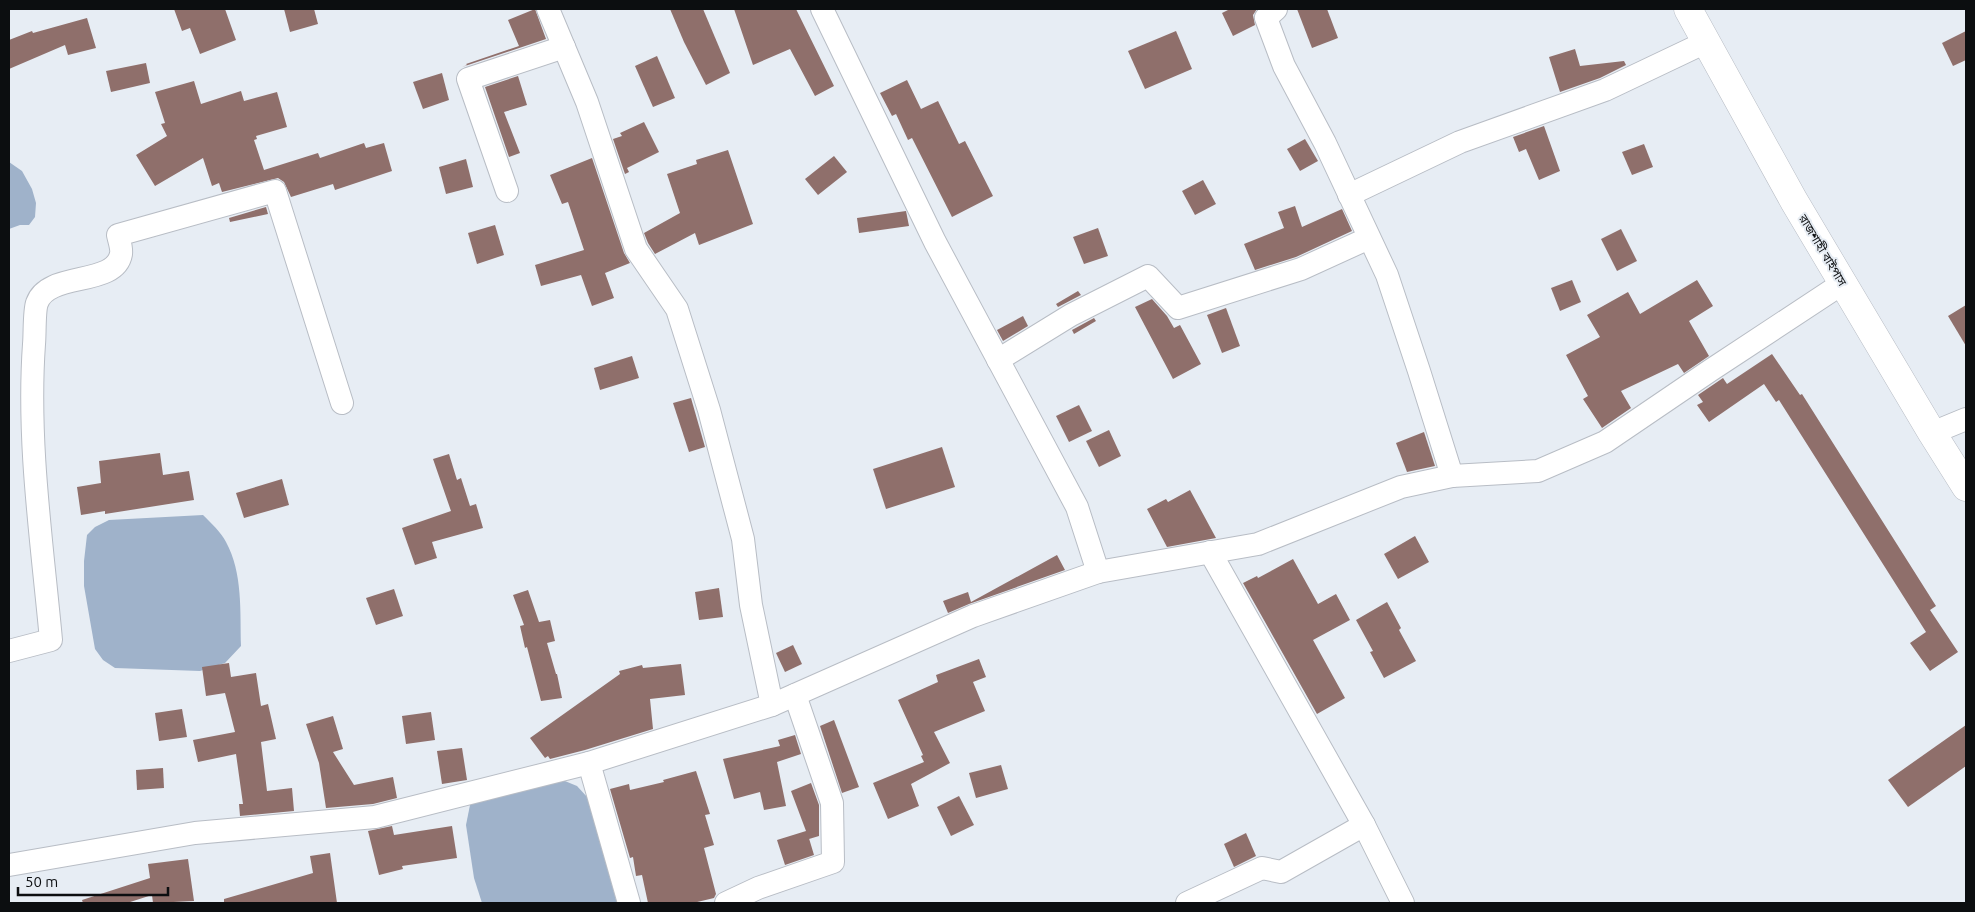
<svg xmlns="http://www.w3.org/2000/svg" width="1975" height="912" font-family="Ubuntu,'Noto Sans Bengali',sans-serif">
<style>
.water{fill:#9fb2ca}
.building{fill:#8f6f6b}
.lines{fill:none;stroke-linecap:round;stroke-linejoin:round}
.minor-casing{stroke:#b8bdc5;stroke-width:24}
.highway-casing{stroke:#b8bdc5;stroke-width:29}
.minor{stroke:#fff;stroke-width:22}
.highway{stroke:#fff;stroke-width:28}
.labels{text-anchor:middle;dominant-baseline:central;stroke-width:4;stroke-linejoin:round;paint-order:stroke}
.street-label{font-size:12px;fill:#0c0e10;stroke:#e7edf4}
</style>
<rect width="100%" height="100%" fill="#e7edf4"/>
<g class="water">
<path d="M 9,162 L 22,171 L 32,189 L 36,203 L 35,217 L 29,225 L 20,225 L 9,229 Z"/>
<path d="M 203,515 C 211,523 221,532 226,542 C 243,573 240,612 241,646 L 225,663 L 200,671 L 115,668 L 103,660 L 95,649 L 84,586 L 84,561 L 87,535 L 95,527 L 109,520 Z"/>
<path d="M 560,779 L 577,786 L 588,798 L 617,903 L 482,903 L 474,878 L 466,825 L 470,805 L 493,794 Z"/>
</g>
<g class="building">
<path d="M 174,9 L 225,9 L 236,40 L 200,54 L 190,28 L 182,31 Z"/>
<path d="M 284,9 L 314,9 L 318,24 L 290,32 Z"/>
<path d="M 535,9 L 546,39 L 462,67 L 467,65 L 466,64 L 519,46 L 508,20 Z"/>
<path d="M 670,9 L 703,9 L 730,73 L 706,85 L 684,42 Z"/>
<path d="M 734,9 L 796,9 L 834,86 L 815,96 L 790,49 L 753,65 Z"/>
<path d="M 1230,9 L 1257,9 L 1253,15 L 1255,25 L 1233,36 L 1222,13 Z"/>
<path d="M 1297,9 L 1327,9 L 1338,38 L 1312,48 Z"/>
<path d="M 87,18 L 96,48 L 68,55 L 65,45 L 9,69 L 9,40 L 32,31 L 33,33 Z"/>
<path d="M 1176,31 L 1192,69 L 1145,89 L 1128,51 Z"/>
<path d="M 1966,31 L 1966,60 L 1953,66 L 1942,43 Z"/>
<path d="M 1575,49 L 1580,66 L 1624,61 L 1626,65 L 1600,78 L 1560,92 L 1549,57 Z"/>
<path d="M 657,56 L 675,98 L 653,107 L 635,66 Z"/>
<path d="M 146,63 L 150,83 L 111,92 L 106,71 Z"/>
<path d="M 442,73 L 449,100 L 423,109 L 413,82 Z"/>
<path d="M 518,76 L 527,105 L 504,112 L 520,153 L 509,157 L 485,87 Z"/>
<path d="M 907,80 L 921,109 L 938,101 L 959,144 L 965,141 L 993,196 L 952,217 L 912,138 L 908,140 L 896,114 L 892,116 L 880,93 Z"/>
<path d="M 194,81 L 201,104 L 241,91 L 244,101 L 277,92 L 287,127 L 256,136 L 257,139 L 254,140 L 264,170 L 318,153 L 320,158 L 364,143 L 366,148 L 384,143 L 392,171 L 335,190 L 333,184 L 291,197 L 284,182 L 278,178 L 222,192 L 219,183 L 212,186 L 203,158 L 155,186 L 136,155 L 167,136 L 161,124 L 165,123 L 155,92 Z"/>
<path d="M 644,122 L 659,152 L 627,168 L 629,172 L 625,174 L 613,139 L 622,136 L 620,133 Z"/>
<path d="M 1544,126 L 1560,171 L 1539,180 L 1526,149 L 1519,152 L 1513,137 Z"/>
<path d="M 1305,139 L 1318,161 L 1300,171 L 1287,149 Z"/>
<path d="M 1644,144 L 1653,167 L 1632,175 L 1622,152 Z"/>
<path d="M 728,150 L 753,224 L 699,245 L 695,233 L 655,254 L 648,243 L 644,233 L 680,213 L 667,174 L 697,164 L 696,160 Z"/>
<path d="M 834,156 L 847,172 L 818,195 L 805,179 Z"/>
<path d="M 592,158 L 624,253 L 630,263 L 605,273 L 614,298 L 592,306 L 581,275 L 541,286 L 535,265 L 584,250 L 568,202 L 562,204 L 550,175 Z"/>
<path d="M 466,159 L 473,187 L 446,194 L 439,167 Z"/>
<path d="M 1203,180 L 1216,204 L 1195,215 L 1182,191 Z"/>
<path d="M 1295,206 L 1302,227 L 1342,209 L 1352,231 L 1296,257 L 1255,270 L 1244,244 L 1284,228 L 1278,212 Z"/>
<path d="M 266,207 L 268,214 L 230,222 L 229,218 Z"/>
<path d="M 906,211 L 909,226 L 859,233 L 857,218 Z"/>
<path d="M 495,225 L 504,255 L 477,264 L 468,233 Z"/>
<path d="M 1098,228 L 1108,256 L 1084,264 L 1073,237 Z"/>
<path d="M 1621,229 L 1637,261 L 1617,271 L 1601,239 Z"/>
<path d="M 1572,280 L 1581,302 L 1560,311 L 1551,288 Z"/>
<path d="M 1697,280 L 1713,306 L 1689,321 L 1709,356 L 1684,373 L 1678,364 L 1621,391 L 1631,408 L 1602,428 L 1583,399 L 1588,396 L 1566,355 L 1600,337 L 1587,315 L 1628,292 L 1640,314 Z"/>
<path d="M 1078,291 L 1081,295 L 1058,307 L 1056,304 Z"/>
<path d="M 1152,299 L 1167,316 L 1174,328 L 1180,325 L 1201,364 L 1173,379 L 1135,307 Z"/>
<path d="M 1966,305 L 1966,346 L 1948,316 Z"/>
<path d="M 1226,308 L 1240,346 L 1222,353 L 1207,315 Z"/>
<path d="M 1023,316 L 1028,326 L 1003,341 L 997,330 Z"/>
<path d="M 1094,318 L 1096,321 L 1074,334 L 1072,330 Z"/>
<path d="M 1772,354 L 1800,395 L 1802,394 L 1936,606 L 1930,610 L 1958,652 L 1930,671 L 1910,643 L 1926,632 L 1779,400 L 1776,402 L 1764,384 L 1709,422 L 1697,405 L 1703,402 L 1698,395 L 1723,378 L 1727,384 Z"/>
<path d="M 632,356 L 639,378 L 600,390 L 594,368 Z"/>
<path d="M 691,398 L 705,447 L 689,452 L 673,403 Z"/>
<path d="M 1079,405 L 1092,431 L 1069,442 L 1056,416 Z"/>
<path d="M 1109,430 L 1121,456 L 1099,467 L 1086,441 Z"/>
<path d="M 1424,432 L 1435,466 L 1407,472 L 1396,443 Z"/>
<path d="M 942,447 L 955,487 L 886,509 L 873,469 Z"/>
<path d="M 160,453 L 163,475 L 189,471 L 194,500 L 105,514 L 105,511 L 81,515 L 77,487 L 101,483 L 99,461 Z"/>
<path d="M 449,454 L 457,480 L 461,478 L 470,506 L 476,504 L 483,528 L 432,542 L 437,558 L 415,565 L 402,528 L 451,511 L 433,459 Z"/>
<path d="M 282,479 L 289,505 L 244,518 L 236,493 Z"/>
<path d="M 1190,490 L 1216,538 L 1167,547 L 1147,509 L 1166,499 L 1168,502 Z"/>
<path d="M 1415,536 L 1429,562 L 1398,579 L 1384,554 Z"/>
<path d="M 1057,555 L 1065,570 L 969,604 L 948,613 L 943,601 L 968,592 L 971,602 Z"/>
<path d="M 1293,559 L 1318,604 L 1336,594 L 1350,620 L 1313,640 L 1345,698 L 1317,714 L 1243,583 L 1257,576 L 1258,578 Z"/>
<path d="M 719,588 L 723,617 L 699,620 L 695,592 Z"/>
<path d="M 394,589 L 403,616 L 376,625 L 366,598 Z"/>
<path d="M 528,590 L 539,622 L 550,620 L 555,641 L 547,643 L 556,674 L 557,674 L 562,698 L 541,701 L 527,647 L 525,648 L 520,626 L 524,625 L 513,595 Z"/>
<path d="M 1387,602 L 1401,628 L 1399,630 L 1416,661 L 1384,678 L 1370,652 L 1373,651 L 1356,620 Z"/>
<path d="M 793,645 L 802,664 L 785,672 L 776,653 Z"/>
<path d="M 979,659 L 986,677 L 973,682 L 985,711 L 934,732 L 950,763 L 911,784 L 919,806 L 888,819 L 873,783 L 924,762 L 921,756 L 923,755 L 898,700 L 938,682 L 936,675 Z"/>
<path d="M 229,663 L 231,677 L 256,673 L 261,706 L 268,704 L 276,739 L 261,742 L 267,791 L 292,788 L 294,811 L 240,816 L 239,804 L 243,804 L 236,754 L 198,762 L 193,740 L 235,732 L 225,693 L 206,696 L 202,667 Z"/>
<path d="M 681,664 L 685,695 L 650,699 L 653,729 L 585,750 L 550,759 L 548,756 L 545,758 L 530,738 L 620,674 L 619,671 L 642,665 L 643,668 Z"/>
<path d="M 182,709 L 187,737 L 159,741 L 155,713 Z"/>
<path d="M 431,712 L 435,740 L 406,744 L 402,716 Z"/>
<path d="M 333,716 L 343,749 L 333,752 L 354,785 L 393,777 L 397,798 L 373,804 L 326,808 L 319,763 L 306,724 Z"/>
<path d="M 834,720 L 859,787 L 842,793 L 820,726 Z"/>
<path d="M 1966,725 L 1966,766 L 1908,807 L 1888,780 Z"/>
<path d="M 795,735 L 801,754 L 777,762 L 786,806 L 764,810 L 760,792 L 734,799 L 723,759 L 780,746 L 778,740 Z"/>
<path d="M 462,748 L 467,780 L 442,784 L 437,751 Z"/>
<path d="M 1001,765 L 1008,789 L 976,798 L 969,773 Z"/>
<path d="M 163,768 L 164,788 L 137,790 L 136,770 Z"/>
<path d="M 696,771 L 710,814 L 705,815 L 714,845 L 704,848 L 716,894 L 714,898 L 693,903 L 648,903 L 642,875 L 636,876 L 633,857 L 630,858 L 610,789 L 629,784 L 630,790 L 664,782 L 663,780 Z"/>
<path d="M 811,783 L 819,805 L 819,836 L 809,839 L 808,835 L 814,855 L 785,865 L 777,840 L 806,831 L 791,791 Z"/>
<path d="M 959,796 L 974,825 L 951,836 L 937,807 Z"/>
<path d="M 392,826 L 394,835 L 452,826 L 457,858 L 402,866 L 403,869 L 379,875 L 368,831 Z"/>
<path d="M 1246,833 L 1256,856 L 1234,867 L 1224,844 Z"/>
<path d="M 330,853 L 337,903 L 224,903 L 224,899 L 313,873 L 310,856 Z"/>
<path d="M 188,859 L 194,901 L 153,903 L 152,895 L 127,903 L 83,903 L 82,900 L 150,878 L 148,864 Z"/>
</g>
<g class="lines">
<defs>
<g id="minor">
<path d="M 548,9 L 587,102 L 636,249 L 677,309 L 709,410 L 743,539 L 751,605 L 772,705"/>
<path d="M 822,9 L 935,242 L 1077,507 L 1098,572"/>
<path d="M 1276,9 L 1266,18 L 1284,66 L 1325,143 L 1387,275 L 1419,371 L 1452,476"/>
<path d="M 507,191 L 468,79 L 564,47"/>
<path d="M 1349,195 L 1460,142 L 1605,90 L 1706,42"/>
<path d="M 998,360 L 1071,315 L 1148,276 L 1178,308 L 1301,269 L 1369,238"/>
<path d="M 1932,433 L 1966,419"/>
<path d="M 1210,552 L 1364,825 L 1403,903"/>
<path d="M 9,651 L 51,640 C 42,542 27,442 34,344 C 35,335 34,311 37,303 C 48,271 115,287 121,254 C 122,248 119,240 118,235 L 275,191 L 342,403"/>
<path d="M 589,763 L 629,903"/>
<path d="M 9,865 L 195,833 L 375,817 L 589,763 L 772,705 L 973,616 L 1098,572 L 1258,544 L 1401,487 L 1452,476 L 1538,471 L 1605,442 L 1711,370 L 1843,283"/>
<path d="M 726,903 L 758,888 L 833,862 L 832,803 L 795,695"/>
<path d="M 1187,903 L 1262,868 L 1281,872 L 1364,825"/>
</g>
<path id="highway" d="M 1688,9 L 1794,201 L 1932,433 L 1966,487"/>
</defs>
<use href="#minor" class="minor-casing"/>
<use href="#highway" class="highway-casing"/>
<use href="#minor" class="minor"/>
<use href="#highway" class="highway"/>
</g>
<g class="labels">
<g class="street-label">
<text transform="translate(1823 250) rotate(59)">রাজশাহী বাইপাস</text>
</g>
</g>
<rect width="1975" height="912" fill="none" stroke="#0c0e10" stroke-width="20"/>
<path d="M18 887v8h150v-8" fill="none" stroke="#0c0e10" stroke-width="2.5"/>
<text x="25" y="887" font-size="15" fill="#0c0e10" stroke="#e7edf4" stroke-width="4" paint-order="stroke">50 m</text>
</svg>
